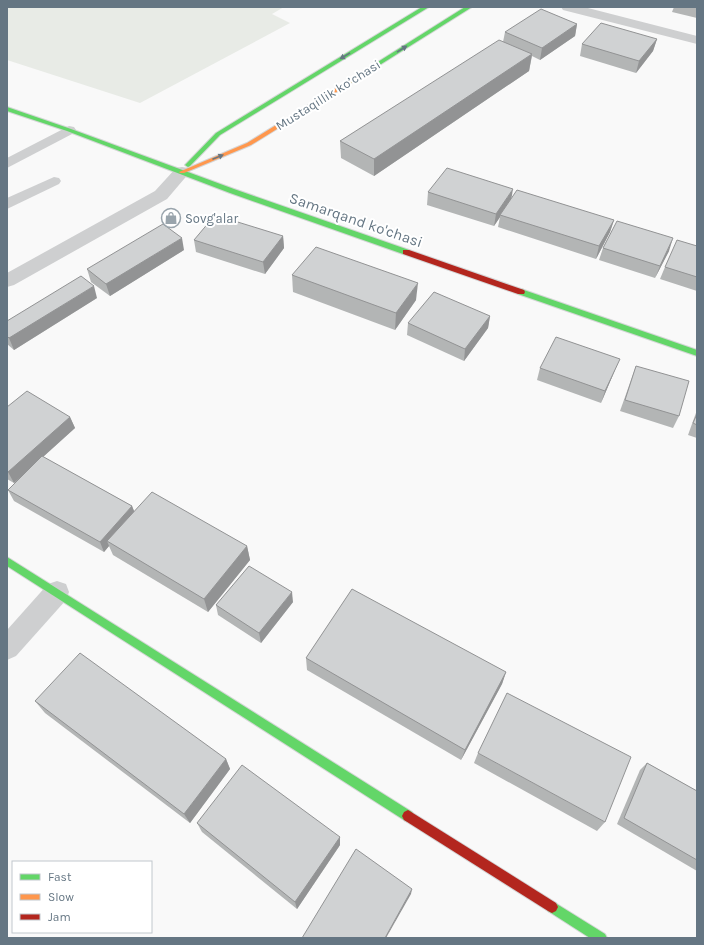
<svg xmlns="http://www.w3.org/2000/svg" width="704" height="945" font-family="Karla,sans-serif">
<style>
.green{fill:#e8ebe6}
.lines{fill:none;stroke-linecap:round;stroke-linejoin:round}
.fast-casing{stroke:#d5d6d7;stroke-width:2}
.slow-casing{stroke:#d5d6d7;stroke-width:2}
.jam-casing{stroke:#d5d6d7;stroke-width:2}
.lane{fill:#cecfd0;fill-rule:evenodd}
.street{fill:#cecfd0;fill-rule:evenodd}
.fast{fill:#63d668;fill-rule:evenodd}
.slow{fill:#ff974d;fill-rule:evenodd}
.jam{fill:#b3261e;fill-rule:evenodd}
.wall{fill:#b3b5b5}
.shaded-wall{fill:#929394}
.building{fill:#d0d2d3;stroke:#929394}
.oneway{fill:#657683}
.labels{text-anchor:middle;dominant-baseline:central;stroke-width:4;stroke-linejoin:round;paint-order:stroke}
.far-street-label{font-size:13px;fill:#657683;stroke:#fff}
.far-poi-label{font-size:13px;fill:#657683;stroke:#fff;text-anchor:start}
.street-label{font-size:15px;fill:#657683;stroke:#fff}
</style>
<rect width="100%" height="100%" fill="#f9f9f9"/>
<path class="green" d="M 7,7 L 284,7 L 272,14 L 290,23 L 140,103 L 7,60 Z"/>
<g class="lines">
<defs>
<g id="fast">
<path d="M 422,7 L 429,7 L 220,135 L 190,166 L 188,167 L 185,165 L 216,133 Z"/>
<path d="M 465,7 L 472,7 L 351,83 L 346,82 Z"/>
<path d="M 7,107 L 71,129 L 234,189 L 409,250 L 410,252 L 409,254 L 403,254 L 230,193 L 67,131 L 7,111 Z"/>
<path d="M 521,289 L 697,350 L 697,356 L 518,294 L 518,290 Z"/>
<path d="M 7,557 L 412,812 L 414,816 L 412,820 L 408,822 L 404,820 L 7,566 Z"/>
<path d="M 552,901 L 605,934 L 607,938 L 590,938 L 548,911 L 546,907 L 548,903 Z"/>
</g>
<path id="slow" d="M 349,80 L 352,82 L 351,83 L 251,145 L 184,173 L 180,173 L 179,172 L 247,143 Z"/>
<g id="jam">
<path d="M 403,250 L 409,250 L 524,290 L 525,292 L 524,294 L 518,294 L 403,254 Z"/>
<path d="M 408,810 L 556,903 L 558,907 L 556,911 L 552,913 L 548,911 L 404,820 L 402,816 L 404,812 Z"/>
</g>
</defs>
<use href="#fast" class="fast-casing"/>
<use href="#slow" class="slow-casing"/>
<use href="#jam" class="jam-casing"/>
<g class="lane">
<path d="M 69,126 L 74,127 L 76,130 L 74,133 L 7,168 L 7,158 Z"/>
<path d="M 54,177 L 59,178 L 61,181 L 59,184 L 7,209 L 7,198 Z"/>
</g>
<g class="street">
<path d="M 561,7 L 584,7 L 697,36 L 697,44 L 563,10 Z"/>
<path d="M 182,167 L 188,168 L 190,172 L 167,199 L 14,285 L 7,287 L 7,273 L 155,191 L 176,168 Z"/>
<path d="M 57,581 L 66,584 L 69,592 L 66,600 L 16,656 L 7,660 L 7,630 L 48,584 Z"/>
</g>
<use href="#fast" class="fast"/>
<use href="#slow" class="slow"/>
<use href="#jam" class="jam"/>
</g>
<g class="wall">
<path d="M 674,7 L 697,7 L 697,18 L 672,12 Z"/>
<path d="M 577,24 L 575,36 L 540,60 L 532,56 L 529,71 L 374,176 L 341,158 L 340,141 L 503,42 L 505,32 Z"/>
<path d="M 657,39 L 653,51 L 636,73 L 580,56 L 582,44 Z"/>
<path d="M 428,192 L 511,199 L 614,220 L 610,232 L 596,259 L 498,227 L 500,217 L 494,226 L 427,205 Z"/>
<path d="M 283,236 L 284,248 L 265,274 L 196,252 L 194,240 Z"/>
<path d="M 697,246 L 697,291 L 660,279 L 665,267 Z"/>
<path d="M 603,248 L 669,251 L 655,278 L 599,260 Z"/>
<path d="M 184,250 L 110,296 L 91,282 L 87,269 Z"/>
<path d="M 292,275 L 416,300 L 395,330 L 293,292 Z"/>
<path d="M 97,298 L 14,350 L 7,344 L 7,321 Z"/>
<path d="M 490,316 L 488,328 L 464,361 L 407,335 L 408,323 Z"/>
<path d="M 636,366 L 679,416 L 673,428 L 620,411 Z"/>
<path d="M 540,368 L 615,370 L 601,403 L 537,380 Z"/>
<path d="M 7,407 L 70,417 L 75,428 L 43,457 L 132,506 L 134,511 L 247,546 L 250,560 L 208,612 L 113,555 L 109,546 L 104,552 L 14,501 L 8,490 L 22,476 L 14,483 L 7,479 Z"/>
<path d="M 697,410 L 697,438 L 688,435 Z"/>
<path d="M 293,602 L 261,643 L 218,615 L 216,605 Z"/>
<path d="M 306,658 L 506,672 L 502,684 L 461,760 L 307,670 Z"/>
<path d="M 35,701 L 226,759 L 230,769 L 190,823 L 45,713 Z"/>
<path d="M 478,753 L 605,822 L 597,831 L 474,763 Z"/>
<path d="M 647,763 L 697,791 L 697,871 L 617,824 L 640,770 Z"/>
<path d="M 197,823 L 340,837 L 340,845 L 297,909 L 202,832 Z"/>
</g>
<g class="shaded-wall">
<path d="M 577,24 L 575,36 L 540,60 L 542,48 Z"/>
<path d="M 657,39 L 653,51 L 636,73 L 639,61 Z"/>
<path d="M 532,54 L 529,71 L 374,176 L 374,159 Z"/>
<path d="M 513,189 L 511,201 L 500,215 L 500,217 L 494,226 L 496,214 Z"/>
<path d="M 614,220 L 610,232 L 596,259 L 599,246 Z"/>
<path d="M 283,236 L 284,248 L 265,274 L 263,262 Z"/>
<path d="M 182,238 L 184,250 L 110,296 L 106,284 Z"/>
<path d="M 673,238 L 669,251 L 655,278 L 660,266 Z"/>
<path d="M 418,283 L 416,300 L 395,330 L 396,313 Z"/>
<path d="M 94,286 L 97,298 L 14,350 L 9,338 Z"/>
<path d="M 490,316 L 488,328 L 464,361 L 465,349 Z"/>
<path d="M 620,359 L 615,370 L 601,403 L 605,391 Z"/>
<path d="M 70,417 L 75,428 L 14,483 L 8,472 Z"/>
<path d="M 132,506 L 136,516 L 107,541 L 109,546 L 104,552 L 100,542 Z"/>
<path d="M 247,546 L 250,560 L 208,612 L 204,599 Z"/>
<path d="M 292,592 L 293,602 L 261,643 L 259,633 Z"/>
<path d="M 506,672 L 502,684 L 461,760 L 465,750 Z"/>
<path d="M 226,759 L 230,769 L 190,823 L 184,814 Z"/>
<path d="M 340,837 L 340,845 L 297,909 L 295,902 Z"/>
<path d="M 412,889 L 411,894 L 386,938 L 385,938 Z"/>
</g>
<g class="building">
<path d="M 541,9 L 577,24 L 542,48 L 505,32 Z"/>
<path d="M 601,23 L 657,39 L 639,61 L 582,44 Z"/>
<path d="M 499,40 L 532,54 L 374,159 L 340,141 Z"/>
<path d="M 447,168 L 513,189 L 496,214 L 428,192 Z"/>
<path d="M 517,190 L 614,220 L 599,246 L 500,215 Z"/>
<path d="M 215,215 L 283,236 L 263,262 L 194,240 Z"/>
<path d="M 617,221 L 673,238 L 660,266 L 603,248 Z"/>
<path d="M 163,224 L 182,238 L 106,284 L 87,269 Z"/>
<path d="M 677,240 L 697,246 L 697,277 L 665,267 Z"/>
<path d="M 316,247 L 418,283 L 396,313 L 292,275 Z"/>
<path d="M 81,276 L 94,286 L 9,338 L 7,336 L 7,321 Z"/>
<path d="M 434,292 L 490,316 L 465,349 L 408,323 Z"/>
<path d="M 556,337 L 620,359 L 605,391 L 540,368 Z"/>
<path d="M 636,366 L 689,381 L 679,416 L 625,400 Z"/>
<path d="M 27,391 L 70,417 L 8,472 L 7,472 L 7,407 Z"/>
<path d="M 697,414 L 697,425 L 693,423 Z"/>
<path d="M 42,456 L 132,506 L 100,542 L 8,490 Z"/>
<path d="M 152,492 L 247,546 L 204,599 L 107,541 Z"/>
<path d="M 249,566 L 292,592 L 259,633 L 216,605 Z"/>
<path d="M 352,589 L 506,672 L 465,750 L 306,658 Z"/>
<path d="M 80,653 L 226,759 L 184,814 L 35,701 Z"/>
<path d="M 507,693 L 631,757 L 605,822 L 478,753 Z"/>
<path d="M 647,763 L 697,791 L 697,860 L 624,818 Z"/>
<path d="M 242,765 L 340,837 L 295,902 L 197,823 Z"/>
<path d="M 356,849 L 412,889 L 385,938 L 302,938 Z"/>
</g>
<defs><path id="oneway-solid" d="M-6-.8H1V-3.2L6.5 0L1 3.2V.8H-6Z"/></defs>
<g class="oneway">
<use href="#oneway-solid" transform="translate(402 49) rotate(-32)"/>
<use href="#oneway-solid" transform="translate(345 56) rotate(149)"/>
<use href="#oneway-solid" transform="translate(218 157) rotate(-22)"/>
</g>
<defs>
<symbol id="shop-ring" viewBox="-11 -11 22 22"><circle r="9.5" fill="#fff" stroke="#99a4ac" stroke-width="1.5"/><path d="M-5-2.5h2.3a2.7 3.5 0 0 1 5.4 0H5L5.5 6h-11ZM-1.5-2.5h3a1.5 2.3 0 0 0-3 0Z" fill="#99a4ac"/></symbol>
</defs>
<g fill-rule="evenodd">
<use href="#shop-ring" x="160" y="207" width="22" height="22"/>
</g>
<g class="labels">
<g class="far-street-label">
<text transform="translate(328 95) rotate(-32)">Mustaqillik ko’chasi</text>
</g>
<g class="far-poi-label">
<text x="185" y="218">Sovg'alar</text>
</g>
<g class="street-label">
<text transform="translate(356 220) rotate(19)">Samarqand ko'chasi</text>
</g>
</g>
<rect width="704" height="945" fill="none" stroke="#657683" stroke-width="16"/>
<rect x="12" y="861" width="140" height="72" fill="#ffffff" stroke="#c1c8cd"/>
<rect x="20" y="874" width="20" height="6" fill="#63d668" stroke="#c1c8cd"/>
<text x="48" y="881" font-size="12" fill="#657683">Fast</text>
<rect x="20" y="894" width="20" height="6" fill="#ff974d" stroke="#c1c8cd"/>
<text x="48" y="901" font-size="12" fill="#657683">Slow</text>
<rect x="20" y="914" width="20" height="6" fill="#b3261e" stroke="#c1c8cd"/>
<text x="48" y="921" font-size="12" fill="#657683">Jam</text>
</svg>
